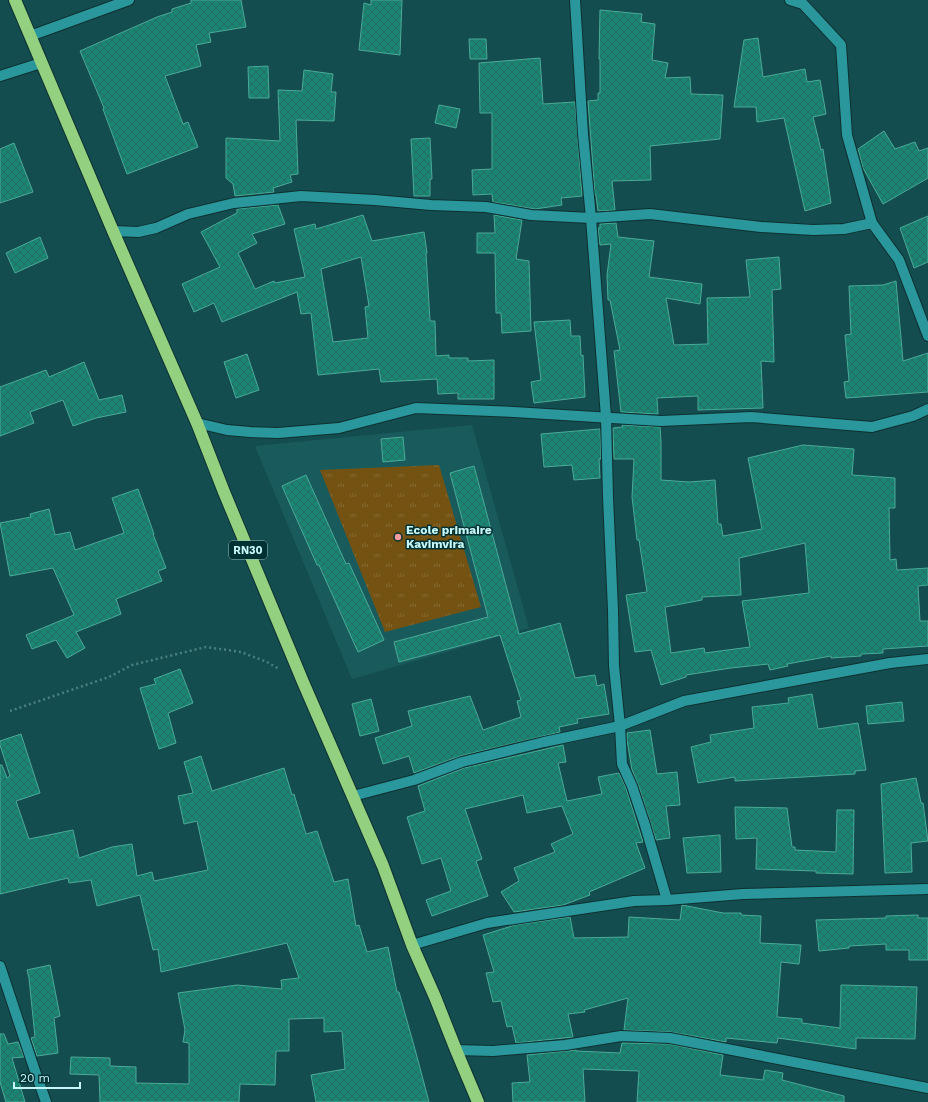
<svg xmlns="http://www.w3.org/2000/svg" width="928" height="1102" font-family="'Work Sans',sans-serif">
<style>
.built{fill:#195b5d}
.park{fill:url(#park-tufts)}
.building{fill:url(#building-cross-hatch);stroke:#4baa98;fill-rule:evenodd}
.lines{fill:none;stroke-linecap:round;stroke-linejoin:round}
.minor-casing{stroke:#0f3031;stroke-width:12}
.highway-casing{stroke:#0f3031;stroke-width:14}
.path{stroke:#4a8082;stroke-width:2.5;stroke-dasharray:2 3;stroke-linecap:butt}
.minor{stroke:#29979b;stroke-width:10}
.highway{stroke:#93d07f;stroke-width:12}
.poi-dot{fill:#f59b9d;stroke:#023133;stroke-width:1.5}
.labels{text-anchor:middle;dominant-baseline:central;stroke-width:3;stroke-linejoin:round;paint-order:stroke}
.shield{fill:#023133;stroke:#8dbcbd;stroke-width:1}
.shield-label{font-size:11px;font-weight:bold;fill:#c8f7f8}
.poi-label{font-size:12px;font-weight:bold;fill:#c8f7f8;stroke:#023133;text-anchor:start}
</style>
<defs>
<pattern id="park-tufts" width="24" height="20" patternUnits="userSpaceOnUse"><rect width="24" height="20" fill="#745211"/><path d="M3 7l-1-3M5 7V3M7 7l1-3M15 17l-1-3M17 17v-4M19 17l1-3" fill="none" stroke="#866c34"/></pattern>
<pattern id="building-cross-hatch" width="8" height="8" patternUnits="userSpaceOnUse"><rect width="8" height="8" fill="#198573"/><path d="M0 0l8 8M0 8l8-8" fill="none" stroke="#296a61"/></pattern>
</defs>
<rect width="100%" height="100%" fill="#144d4f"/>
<path class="built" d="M 472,425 L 529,628 L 352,679 L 255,446 Z"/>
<path class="park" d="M 439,465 L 481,607 L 385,632 L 320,470 Z"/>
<g class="building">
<path d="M 191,0 L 241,0 L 246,27 L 209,33 L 211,42 L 196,45 L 201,66 L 165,76 L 183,124 L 188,122 L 198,147 L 127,174 L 103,109 L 104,108 L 80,51 L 157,17 L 172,12 L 172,9 L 191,3 Z"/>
<path d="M 371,0 L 402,0 L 400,55 L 359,50 L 364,3 L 371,5 Z"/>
<path d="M 600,10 L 642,14 L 641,22 L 655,24 L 652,60 L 668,63 L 665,78 L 690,77 L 691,94 L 723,95 L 720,139 L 650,146 L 651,180 L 612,181 L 615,210 L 598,211 L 596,195 L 595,195 L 588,101 L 598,100 L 598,93 L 600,93 L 600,59 L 599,59 Z"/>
<path d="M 758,38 L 763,77 L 805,69 L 807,82 L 820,80 L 826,114 L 813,117 L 821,150 L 823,149 L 831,203 L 805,211 L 784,118 L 757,122 L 756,107 L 734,107 L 744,40 Z"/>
<path d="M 469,39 L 486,39 L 487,59 L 470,59 Z"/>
<path d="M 540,58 L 543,104 L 575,102 L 582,196 L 561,198 L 562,205 L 535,209 L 493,202 L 492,194 L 473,195 L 472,170 L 492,169 L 492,113 L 480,113 L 479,63 Z"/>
<path d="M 268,66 L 269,98 L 249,98 L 248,67 Z"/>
<path d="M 304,70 L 333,74 L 331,92 L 336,92 L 334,121 L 296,120 L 298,174 L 290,175 L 292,182 L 273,188 L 274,192 L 235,196 L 233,184 L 226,178 L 226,138 L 280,141 L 278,90 L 302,91 Z"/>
<path d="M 439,105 L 460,109 L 456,128 L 435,123 Z"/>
<path d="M 884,131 L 895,149 L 915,142 L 919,151 L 928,148 L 928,178 L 883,204 L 863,168 L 858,149 Z"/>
<path d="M 430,138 L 432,179 L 430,179 L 430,196 L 414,196 L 411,139 Z"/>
<path d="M 14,143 L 33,192 L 0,203 L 0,149 Z"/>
<path d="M 278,205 L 285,224 L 252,234 L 257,243 L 238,253 L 255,289 L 274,281 L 275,283 L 305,277 L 294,229 L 315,224 L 316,229 L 363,215 L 372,241 L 424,232 L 427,253 L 426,253 L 430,321 L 435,321 L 436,356 L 449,355 L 449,358 L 468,358 L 468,361 L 494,360 L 494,399 L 458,399 L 458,393 L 438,394 L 437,379 L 381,382 L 379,369 L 318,375 L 311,313 L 301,314 L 297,292 L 222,322 L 214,303 L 194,312 L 182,284 L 220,267 L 201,232 L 237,213 L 237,209 ZM 361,257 L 369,306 L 365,307 L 368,338 L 333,342 L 321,269 Z"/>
<path d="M 494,215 L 522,220 L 516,259 L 529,261 L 531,331 L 502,333 L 501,313 L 496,313 L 495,253 L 477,253 L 477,233 L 495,233 Z"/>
<path d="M 928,216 L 928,262 L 914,268 L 900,228 Z"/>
<path d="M 616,223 L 618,237 L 654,241 L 649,277 L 702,284 L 700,304 L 666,298 L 674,345 L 708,344 L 707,298 L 750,297 L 746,260 L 779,257 L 781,289 L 772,290 L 774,362 L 761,361 L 763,408 L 698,410 L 698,396 L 657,398 L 658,414 L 621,412 L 614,351 L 620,350 L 610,300 L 608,300 L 607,275 L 611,244 L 600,245 L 598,228 L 600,228 L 600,224 Z"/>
<path d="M 40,237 L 48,258 L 15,273 L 6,253 Z"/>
<path d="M 896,281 L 903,361 L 928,353 L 928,392 L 846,398 L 844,382 L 849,381 L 845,335 L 851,334 L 849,286 L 883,285 Z"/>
<path d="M 570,320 L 571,336 L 580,336 L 581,356 L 583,355 L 585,397 L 534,403 L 531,382 L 541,380 L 534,322 Z"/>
<path d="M 247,354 L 259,390 L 236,398 L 224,362 Z"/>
<path d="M 84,362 L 99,400 L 122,395 L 126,412 L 96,418 L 73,426 L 63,400 L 30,412 L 34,423 L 0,436 L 0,387 L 46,370 L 49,377 Z"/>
<path d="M 622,425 L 660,427 L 661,441 L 661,480 L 689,482 L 715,480 L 718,524 L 721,524 L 723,536 L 762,529 L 748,458 L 803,445 L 854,449 L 852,475 L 895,478 L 895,508 L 889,508 L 890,560 L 896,559 L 897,570 L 928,568 L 928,585 L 918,586 L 920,621 L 928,621 L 928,646 L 883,649 L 883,653 L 861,654 L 861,656 L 831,658 L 831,656 L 787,664 L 788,666 L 770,670 L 768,664 L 731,668 L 686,675 L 686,677 L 661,685 L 651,650 L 635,652 L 626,595 L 647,592 L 639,540 L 637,540 L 632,497 L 634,459 L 614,459 L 613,428 L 623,427 ZM 805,543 L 809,593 L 742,601 L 750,647 L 705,653 L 704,648 L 671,653 L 665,607 L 702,600 L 702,597 L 741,595 L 739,558 Z"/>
<path d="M 600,429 L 601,459 L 599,459 L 600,478 L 574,480 L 572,465 L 544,467 L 541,434 Z"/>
<path d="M 403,437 L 405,460 L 383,462 L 381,439 Z"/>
<path d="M 474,466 L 519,634 L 560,623 L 575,678 L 595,675 L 597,686 L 604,684 L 609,714 L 577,719 L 578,723 L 559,727 L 560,732 L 460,756 L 414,773 L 409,756 L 383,764 L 375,738 L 412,726 L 408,711 L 470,696 L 483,730 L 521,717 L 517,701 L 521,700 L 500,635 L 399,662 L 394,642 L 488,617 L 450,473 Z"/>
<path d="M 306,475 L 346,564 L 349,563 L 384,640 L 358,652 L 319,565 L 317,565 L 282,486 Z"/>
<path d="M 138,489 L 154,534 L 153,534 L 166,568 L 158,571 L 162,581 L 116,599 L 121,614 L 76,632 L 85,648 L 67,658 L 56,640 L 32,649 L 26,635 L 74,615 L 53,568 L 10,576 L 0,523 L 31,517 L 30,514 L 49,509 L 55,535 L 70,532 L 75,550 L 124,533 L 112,498 Z"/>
<path d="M 180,669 L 193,703 L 168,713 L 176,743 L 159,749 L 140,688 L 156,684 L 154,679 Z"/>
<path d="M 812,694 L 818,729 L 858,723 L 866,770 L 855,771 L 855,774 L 735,781 L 735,777 L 698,783 L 691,747 L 711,742 L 710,735 L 754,728 L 752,707 L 789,703 L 788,698 Z"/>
<path d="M 371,699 L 379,731 L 360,736 L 352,704 Z"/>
<path d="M 902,702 L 904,721 L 868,724 L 866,706 Z"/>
<path d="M 650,730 L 657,774 L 677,772 L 680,805 L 666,806 L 670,838 L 656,840 L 638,784 L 632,770 L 627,740 L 627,733 Z"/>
<path d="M 21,734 L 40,793 L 16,801 L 29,839 L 73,830 L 79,858 L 112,847 L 132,844 L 137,876 L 152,872 L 154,881 L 208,870 L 197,821 L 184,824 L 178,796 L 193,793 L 184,762 L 201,756 L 212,791 L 284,768 L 292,795 L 294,794 L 306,834 L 317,831 L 334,882 L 348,879 L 356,926 L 359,925 L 367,952 L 388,947 L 397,992 L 399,992 L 416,1053 L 429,1102 L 316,1102 L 311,1075 L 345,1069 L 342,1031 L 324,1032 L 324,1018 L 289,1019 L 289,1051 L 276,1051 L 275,1085 L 240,1084 L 239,1102 L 100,1102 L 99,1075 L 70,1074 L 71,1057 L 110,1058 L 110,1066 L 136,1067 L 136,1083 L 189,1084 L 189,1043 L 183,1042 L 185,1030 L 178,993 L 237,985 L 282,989 L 281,980 L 299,978 L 287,943 L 161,972 L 158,949 L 153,950 L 140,895 L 97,906 L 91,880 L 69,883 L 68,878 L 0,894 L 0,765 L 2,765 L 7,778 L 10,776 L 0,745 L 0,741 Z"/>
<path d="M 563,745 L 566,762 L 558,763 L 567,801 L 602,794 L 598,777 L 619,773 L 626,788 L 643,842 L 636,843 L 645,868 L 589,892 L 590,895 L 563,905 L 514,912 L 501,892 L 519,881 L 514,868 L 555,852 L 551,844 L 573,834 L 562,806 L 527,813 L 523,795 L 465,809 L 482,859 L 476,861 L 488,896 L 432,916 L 426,900 L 451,891 L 441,858 L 422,864 L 407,817 L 425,811 L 418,786 L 464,768 Z"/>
<path d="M 916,778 L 921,803 L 923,803 L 928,841 L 911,843 L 912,872 L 885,873 L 881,784 Z"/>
<path d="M 735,807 L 787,808 L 792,847 L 795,847 L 795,850 L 836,852 L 837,810 L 854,810 L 853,874 L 816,873 L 816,871 L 756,869 L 757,838 L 736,839 Z"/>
<path d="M 720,835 L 721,872 L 687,873 L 683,838 Z"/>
<path d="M 682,905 L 723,913 L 741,913 L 741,915 L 761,916 L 760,943 L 801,945 L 799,964 L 781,962 L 777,1017 L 802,1019 L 802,1023 L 840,1028 L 841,985 L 917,987 L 915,1039 L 856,1038 L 856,1049 L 778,1038 L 777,1043 L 726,1038 L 726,1042 L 671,1032 L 624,1030 L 628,998 L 584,1010 L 585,1012 L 568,1014 L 573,1037 L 516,1043 L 512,1026 L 507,1027 L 501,1001 L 493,1002 L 486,973 L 494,972 L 483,935 L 515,925 L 570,917 L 574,938 L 628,937 L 629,917 L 680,920 Z"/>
<path d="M 918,915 L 918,918 L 928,918 L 928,960 L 909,960 L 909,950 L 886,950 L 886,944 L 849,946 L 849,948 L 819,951 L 816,920 L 886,918 L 886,916 Z"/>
<path d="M 50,965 L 60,1016 L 54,1018 L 58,1053 L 37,1056 L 31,1038 L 35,1037 L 29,978 L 27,970 Z"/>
<path d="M 0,1034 L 4,1034 L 8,1044 L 18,1042 L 24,1057 L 12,1058 L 25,1102 L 6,1102 L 0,1082 Z"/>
<path d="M 622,1043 L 669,1044 L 723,1055 L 720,1075 L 763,1080 L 765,1070 L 783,1073 L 782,1080 L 844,1096 L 844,1102 L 637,1102 L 639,1071 L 583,1069 L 585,1102 L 513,1102 L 512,1083 L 530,1082 L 527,1055 L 576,1050 L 576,1051 L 620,1053 Z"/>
</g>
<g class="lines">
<defs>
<g id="minor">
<path d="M 575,0 L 583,134 L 591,218 L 606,417 L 608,497 L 613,610 L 614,666 L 620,726 L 622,764 L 632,786 L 645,825 L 667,900"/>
<path d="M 790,0 L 803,4 L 841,45 L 847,135 L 872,223 L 899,260 L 928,336"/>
<path d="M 30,36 L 129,0"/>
<path d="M 0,76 L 41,63"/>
<path d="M 113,231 L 138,232 L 156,228 L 188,214 L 234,203 L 301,196 L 375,200 L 431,205 L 486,207 L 531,215 L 591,218 L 650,214 L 761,227 L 813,230 L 844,229 L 872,223"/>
<path d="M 197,423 L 227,430 L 250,432 L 278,433 L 339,428 L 416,408 L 514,412 L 661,421 L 751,417 L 872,427 L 913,416 L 928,409"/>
<path d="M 353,796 L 414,780 L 462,762 L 544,742 L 620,726 L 684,701 L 890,663 L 928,659"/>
<path d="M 412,945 L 487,923 L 634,901 L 667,900 L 743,894 L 928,889"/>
<path d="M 0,966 L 35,1071 L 46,1102"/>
<path d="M 456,1050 L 493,1051 L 565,1045 L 621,1036 L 670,1038 L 928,1088"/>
</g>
<path id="highway" d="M 15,0 L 113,231 L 197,423 L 224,492 L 303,682 L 383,866 L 412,945 L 435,997 L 456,1050 L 478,1102"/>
</defs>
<use href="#minor" class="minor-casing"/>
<use href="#highway" class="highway-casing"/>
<path class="path" d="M 10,711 L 109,677 L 132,665 L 206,647 L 241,652 L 267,662 L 279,669"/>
<use href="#minor" class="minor"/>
<use href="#highway" class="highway"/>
</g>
<circle class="poi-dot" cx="398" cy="537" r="4"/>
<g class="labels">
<rect class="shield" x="229" y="541" width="38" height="18" rx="3"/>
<g class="shield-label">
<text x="248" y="550">RN30</text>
</g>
<g class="poi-label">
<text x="406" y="530">Ecole primaire<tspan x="406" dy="14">Kavimvira</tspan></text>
</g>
</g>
<path d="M14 1082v6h66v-6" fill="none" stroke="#c8f7f8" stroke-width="2"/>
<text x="20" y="1082" font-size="12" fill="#c8f7f8" stroke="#023133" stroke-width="3" paint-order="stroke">20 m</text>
</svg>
